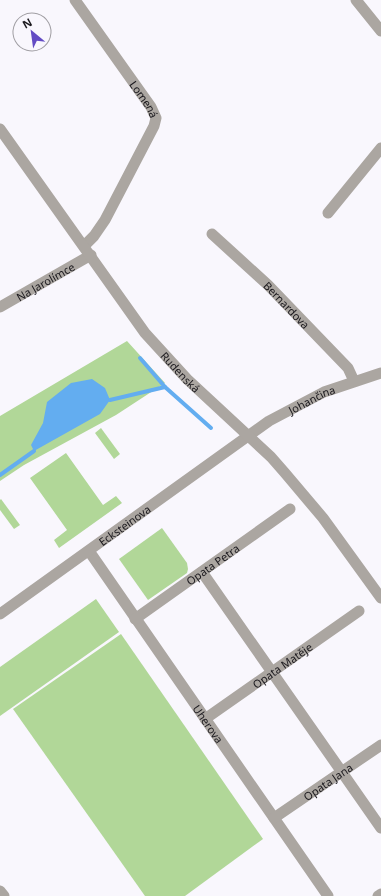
<svg xmlns="http://www.w3.org/2000/svg" width="381" height="896" font-family="'Noto Sans',sans-serif">
<style>
.green{fill:#b1d798}
.water{fill:#63adf0}
.lines{fill:none;stroke-linecap:round;stroke-linejoin:round}
.stream{stroke:#63adf0;stroke-width:4}
.minor{stroke:#aba6a1;stroke-width:11}
.tertiary{stroke:#aba6a1;stroke-width:11}
.labels{text-anchor:middle;dominant-baseline:central;stroke-width:4;stroke-linejoin:round;paint-order:stroke}
.street-label{font-size:11px;fill:#1a181d;stroke:#f9f7fd}
</style>
<rect width="100%" height="100%" fill="#f9f7fd"/>
<g class="green">
<path d="M 127,341 L 165,383 L 116,415 L 24,465 L 0,481 L 0,416 Z"/>
<path d="M 101,428 L 120,454 L 114,459 L 95,433 Z"/>
<path d="M 66,453 L 103,505 L 116,496 L 122,503 L 59,548 L 54,540 L 67,530 L 30,478 Z"/>
<path d="M 1,499 L 20,525 L 14,529 L 0,510 L 0,500 Z"/>
<path d="M 162,528 L 187,563 L 188,569 L 187,573 L 148,600 L 119,559 Z"/>
<path d="M 96,599 L 119,632 L 0,716 L 0,667 Z"/>
<path d="M 121,634 L 263,839 L 185,896 L 145,896 L 13,709 Z"/>
</g>
<path class="water" d="M 92,379 L 105,388 L 110,400 L 100,414 L 34,451 L 31,445 L 43,423 L 47,402 L 71,383 Z"/>
<g class="lines">
<g class="stream">
<path d="M 140,358 L 165,387 L 211,428"/>
<path d="M 110,400 L 165,387"/>
<path d="M 0,475 L 34,451"/>
</g>
<g class="minor">
<path id="s1" d="M 75,0 L 151,107 L 156,118 L 154,126 L 105,220 L 94,236 L 84,246"/>
<path d="M 356,0 L 381,31"/>
<path d="M 328,213 L 381,148"/>
<path id="s2" d="M 212,234 L 268,285 L 348,368 L 354,381"/>
<path id="s3" d="M 0,307 L 91,255"/>
<path id="s4" d="M 89,551 L 328,896"/>
<path d="M 202,572 L 381,828"/>
<path id="s5" d="M 0,614 L 269,421 L 324,392 L 381,373"/>
<path id="s6" d="M 135,619 L 290,509"/>
<path id="s7" d="M 205,719 L 359,611"/>
<path id="s8" d="M 274,818 L 381,745"/>
<path d="M 0,891 L 4,896"/>
<path d="M 378,896 L 381,894"/>
</g>
<path class="tertiary" id="s9" d="M 0,129 L 145,333 L 187,379 L 271,457 L 285,473 L 323,518 L 381,598"/>
</g>
<g class="labels">
<g class="street-label">
<text stroke="none"><textPath href="#s1" startOffset="121">Lomená</textPath></text>
<text stroke="none"><textPath href="#s3" startOffset="52">Na Jarolímce</textPath></text>
<text stroke="none"><textPath href="#s2" startOffset="103">Bernardova</textPath></text>
<text stroke="none"><textPath href="#s9" startOffset="303">Rudenská</textPath></text>
<text stroke="none"><textPath href="#s5" startOffset="379">Johančina</textPath></text>
<text stroke="none"><textPath href="#s5" startOffset="153">Ecksteinova</textPath></text>
<text stroke="none"><textPath href="#s6" startOffset="95">Opata Petra</textPath></text>
<text stroke="none"><textPath href="#s7" startOffset="94">Opata Matěje</textPath></text>
<text stroke="none"><textPath href="#s4" startOffset="210">Uherova</textPath></text>
<text stroke="none"><textPath href="#s8" startOffset="65">Opata Jana</textPath></text>
</g>
</g>
<g transform="translate(32 32) rotate(331)"><circle r="19" fill="#f9f7fd" stroke="#a09ea3"/>
<path d="M0-3L7 15L0 10L-7 15Z" fill="#634bc4"/>
<text y="-6" font-size="11" font-weight="bold" text-anchor="middle" fill="#1a181d">N</text>
</g>
</svg>
